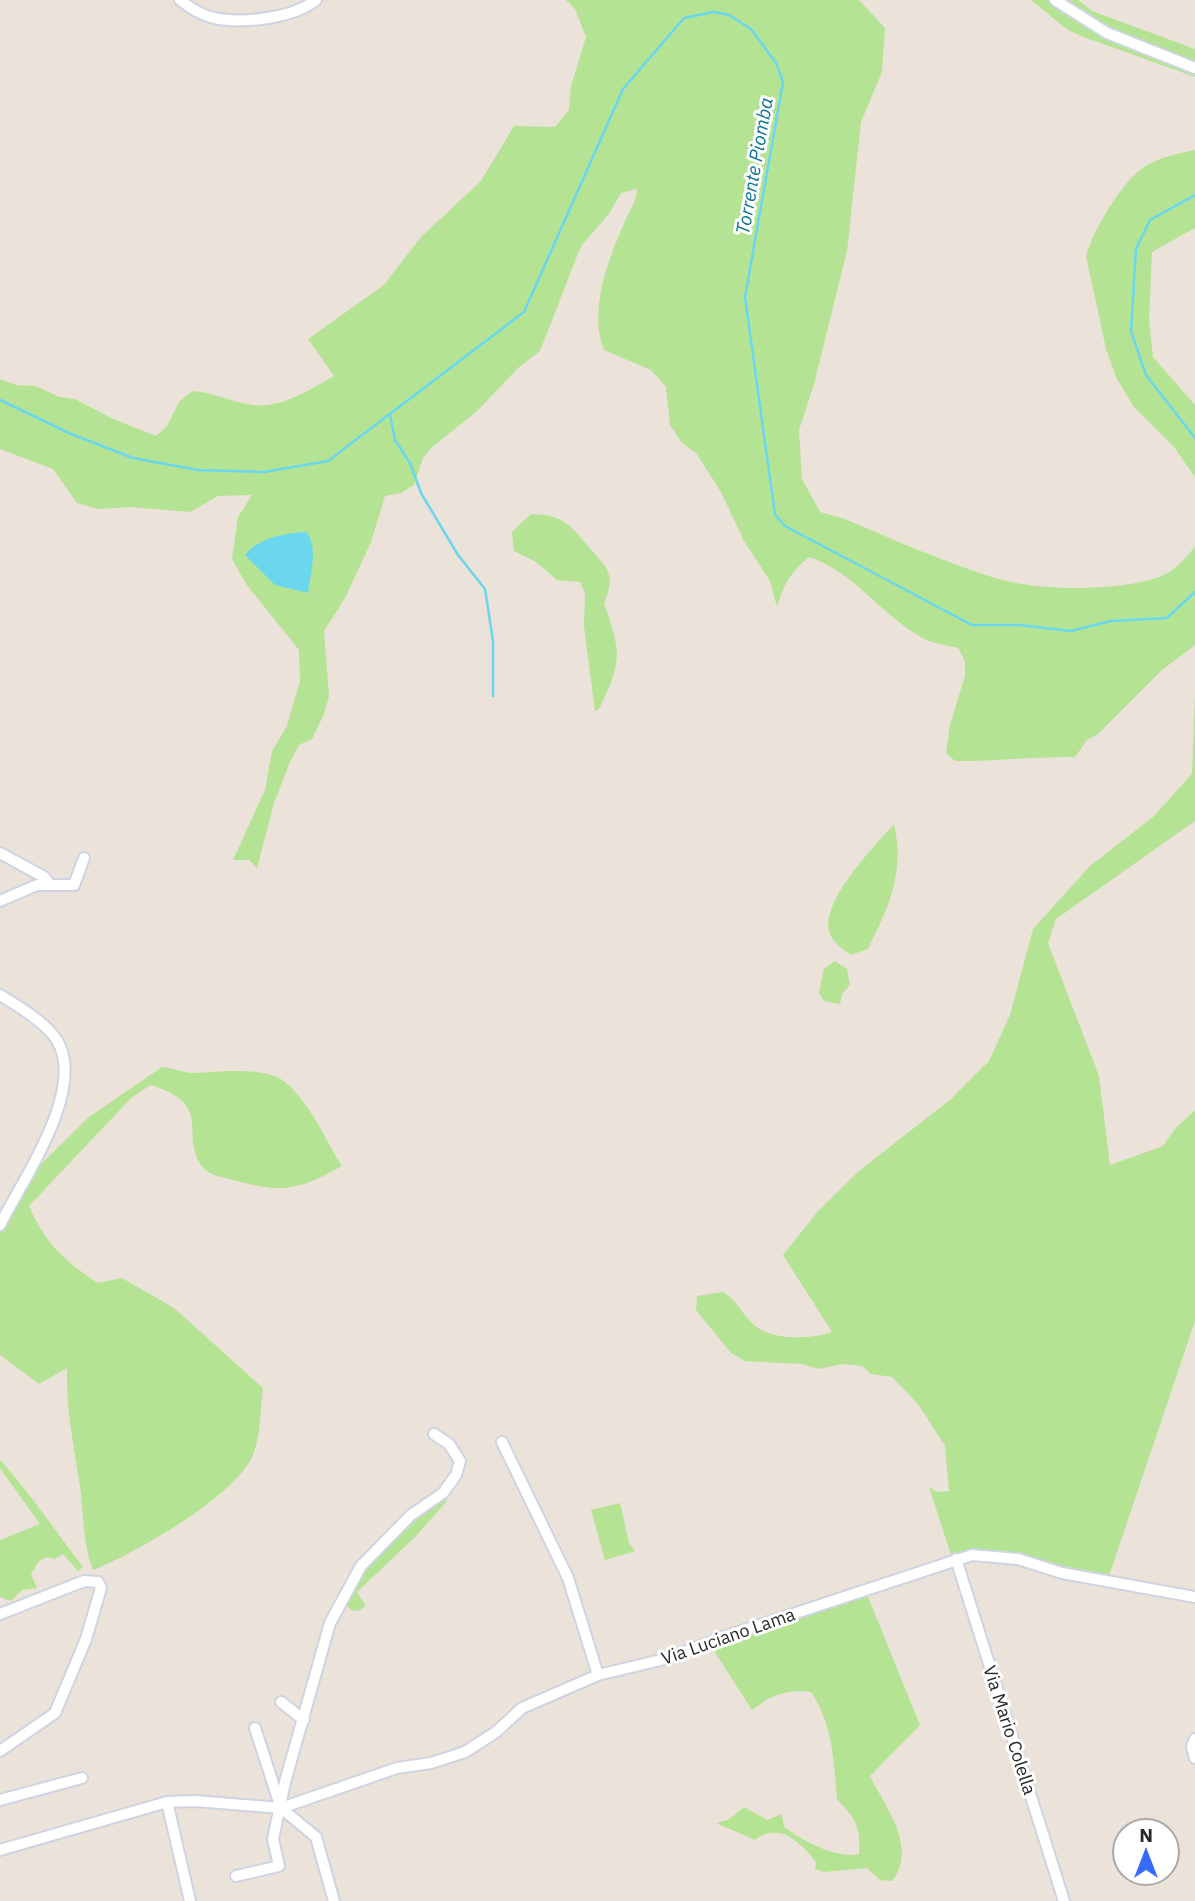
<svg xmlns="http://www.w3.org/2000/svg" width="1195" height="1901" font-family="'IBM Plex Sans',sans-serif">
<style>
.green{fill:#b5e394;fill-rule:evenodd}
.water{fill:#6ad7ef}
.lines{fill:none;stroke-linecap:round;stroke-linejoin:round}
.stream{stroke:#6ad7ef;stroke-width:2.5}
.minor-casing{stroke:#ced4e1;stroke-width:14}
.minor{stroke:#fff;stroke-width:10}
.labels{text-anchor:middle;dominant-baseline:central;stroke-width:6;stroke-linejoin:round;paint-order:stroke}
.street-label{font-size:18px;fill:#282828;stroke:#fff}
.water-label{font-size:19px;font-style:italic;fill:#0c7398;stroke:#fff}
</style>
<rect width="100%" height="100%" fill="#ebe2d9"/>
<g class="green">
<path d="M 566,0 L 859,0 L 885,28 L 882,72 L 861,122 L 847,251 L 814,384 L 799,430 L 802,479 L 820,512 L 845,519 C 894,540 944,562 995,578 C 1039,591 1115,592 1159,577 C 1173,572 1187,558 1195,546 L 1195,645 L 1162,670 L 1098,734 L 1087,740 L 1075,757 C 1035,756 995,762 955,761 L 946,753 L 950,725 L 965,676 L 965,661 L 958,648 C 946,645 931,644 921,637 C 880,614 854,572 809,557 C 791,571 783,586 777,607 L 770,581 L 744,541 L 721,492 L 696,453 L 682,443 L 670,425 L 666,387 L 651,370 L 604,350 C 588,308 609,258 626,219 C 631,208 637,200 637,189 L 621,193 L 608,215 L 581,246 L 540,351 L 518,368 L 477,411 L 430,449 L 423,458 L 414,485 L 401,493 L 385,496 L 371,542 L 345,598 L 324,631 L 329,696 L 324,714 L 312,739 L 299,745 L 290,762 L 274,803 L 257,868 L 249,860 L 233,860 L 265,790 L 272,751 L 287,726 L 300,681 L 299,650 L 246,584 L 232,559 L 238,517 L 252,495 L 218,496 L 190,512 L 131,507 L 98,509 L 77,503 L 53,469 L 0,449 L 0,379 L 16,385 L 36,386 L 59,397 L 75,399 L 113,419 L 156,436 L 167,426 L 179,402 L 192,391 C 212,392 227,400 246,404 C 279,411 307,391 334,376 L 308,339 L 384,285 L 420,238 L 481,181 L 514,126 L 555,127 L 569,110 L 571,86 L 586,37 L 575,9 ZM 311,538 L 307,593 L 245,556 Z"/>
<path d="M 1031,0 L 1051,0 L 1195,71 L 1195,77 L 1081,36 L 1068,30 Z"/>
<path d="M 1066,0 L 1078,0 L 1092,11 L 1195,49 L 1195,62 L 1109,27 Z"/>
<path d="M 1195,150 L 1195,228 L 1152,252 L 1149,320 L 1153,357 L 1195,405 L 1195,477 L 1174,447 L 1134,407 L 1117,379 L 1106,349 L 1086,256 C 1093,230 1124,178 1147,165 C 1162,157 1179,153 1195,150 Z"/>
<path d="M 531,514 C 563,515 568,523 587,545 C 605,567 618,572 604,603 C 621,653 623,660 599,709 L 595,711 L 584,626 L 585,593 L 580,582 L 557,580 L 536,562 L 514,551 L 512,532 Z"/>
<path d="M 1195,693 L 1195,821 L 1056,919 L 1048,943 L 1099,1076 L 1110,1165 L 1163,1146 L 1175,1129 L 1195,1110 L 1195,1321 L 1109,1576 L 1018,1556 L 951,1555 L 929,1487 L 937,1492 L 949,1491 L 945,1446 L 918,1404 L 892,1377 L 871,1374 L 862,1366 L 842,1364 L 819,1369 L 802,1364 L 745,1361 L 731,1353 L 696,1310 L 697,1296 L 723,1292 C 740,1302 743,1318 757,1327 C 777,1341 811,1339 832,1332 L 783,1255 L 819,1210 L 859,1171 L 951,1099 L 989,1061 L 1010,1015 L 1033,929 L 1090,866 L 1153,817 L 1192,774 Z"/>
<path d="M 894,824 C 905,873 889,906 868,949 L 851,955 C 842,949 832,942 829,931 C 822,899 875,846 894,824 Z"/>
<path d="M 835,961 L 847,969 L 850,985 L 842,994 L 840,1004 L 824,1001 L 819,993 L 824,969 Z"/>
<path d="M 162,1067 C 172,1068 184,1073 194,1073 C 216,1072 259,1067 279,1078 C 306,1094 326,1141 342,1166 C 296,1192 280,1193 229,1179 C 219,1176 207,1175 201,1165 C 180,1132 214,1105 151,1085 L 132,1097 L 29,1206 C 45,1243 64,1261 98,1283 L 122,1278 L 174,1308 L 263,1388 C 260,1409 261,1438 252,1457 C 234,1497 134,1554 93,1570 C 82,1542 84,1510 79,1480 C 73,1442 66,1407 67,1368 L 39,1384 L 0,1355 L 0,1229 L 26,1179 L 89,1117 Z"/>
<path d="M 0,1460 C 31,1494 55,1531 83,1567 L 78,1571 L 63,1554 L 54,1559 L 46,1557 L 39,1561 L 31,1574 L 37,1588 L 22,1590 L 11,1601 L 0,1597 L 0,1540 L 40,1524 L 0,1468 Z"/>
<path d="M 448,1500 L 415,1537 L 357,1592 L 366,1606 L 358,1611 L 351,1610 L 344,1602 C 363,1567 405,1507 448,1500 Z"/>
<path d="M 620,1503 L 629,1543 L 635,1551 L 605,1560 L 591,1510 Z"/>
<path d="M 866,1592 L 920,1725 L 870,1776 C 886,1808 918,1848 892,1881 L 880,1880 L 867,1868 L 824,1872 L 815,1869 L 816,1862 C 800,1842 779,1821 755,1840 L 716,1823 L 728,1820 L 744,1807 L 767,1820 L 782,1814 L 784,1827 C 803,1841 836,1859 859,1854 C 861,1829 856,1817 837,1800 C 834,1762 833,1724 811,1692 C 787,1689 771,1695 752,1710 L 711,1646 Z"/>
</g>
<path class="water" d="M 306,532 C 319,546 310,575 308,593 L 275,585 L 245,555 C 258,538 285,533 306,532 Z"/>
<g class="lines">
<g class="stream">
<path d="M 1195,195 L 1150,220 L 1136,249 L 1131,331 L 1146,375 L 1195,438"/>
<path d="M 0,400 L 69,433 L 133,458 L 198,470 L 264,472 L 328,461 L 524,312 L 623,89 L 684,18 L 714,12 L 729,15 L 751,29 L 776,63 L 783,82 L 745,297 L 775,515 L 785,526 L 972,625 L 1019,625 L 1071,631 L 1111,621 L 1167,618 L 1195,592"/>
<path d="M 390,415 L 395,440 L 410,463 L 421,493 L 458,555 L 485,589 L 493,641 L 493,696"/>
</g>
<defs>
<g id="minor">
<path d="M 180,0 C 191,9 204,17 219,19 C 247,23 293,18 316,0"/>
<path d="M 1055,0 L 1107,33 L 1195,68"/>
<path d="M 0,853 L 44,877 L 50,884"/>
<path d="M 0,901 L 37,885 L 74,885 L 84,858"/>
<path d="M 0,995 C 18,1006 47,1023 58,1042 C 85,1092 23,1179 0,1225"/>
<path d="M 502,1442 L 568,1578 L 598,1675"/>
<path d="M 956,1559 L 1064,1901"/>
<path d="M 0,1614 L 84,1581 L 98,1582 L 101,1588 L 86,1639 L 55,1713 L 0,1751"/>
<path d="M 281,1702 L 304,1720"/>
<path d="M 255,1728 L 280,1805"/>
<path d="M 1195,1739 L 1192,1747 L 1195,1758"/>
<path d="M 0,1800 L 82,1778"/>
<path d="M 167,1802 L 190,1901"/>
<path d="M 281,1808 L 397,1768 L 431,1763 L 465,1752 L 496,1732 L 522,1708 L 598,1675 L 669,1658 L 723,1637 L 972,1555 L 1018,1559 L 1062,1573 L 1195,1597"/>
<path d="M 0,1850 L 167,1802 L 195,1801 L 281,1808 L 316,1837 L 334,1901"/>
<path d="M 236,1876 L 279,1866 L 273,1839 L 285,1782 L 330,1623 L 361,1566 L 411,1515 L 443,1493 L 456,1475 L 460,1461 L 449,1444 L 434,1434"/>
</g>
</defs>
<use href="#minor" class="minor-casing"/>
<use href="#minor" class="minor"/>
</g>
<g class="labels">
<g class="street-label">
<text transform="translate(728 1636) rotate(-19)">Via Luciano Lama</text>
<text transform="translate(1010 1730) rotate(72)">Via Mario Colella</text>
</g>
<g class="water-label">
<text transform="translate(754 166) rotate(-80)">Torrente Piomba</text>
</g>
</g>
<g transform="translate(1146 1852)"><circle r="33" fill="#ffffff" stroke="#a9a9a9" stroke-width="2"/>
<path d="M0-5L12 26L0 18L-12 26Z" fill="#366bfb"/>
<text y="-10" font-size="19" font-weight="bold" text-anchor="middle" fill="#282828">N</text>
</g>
</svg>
